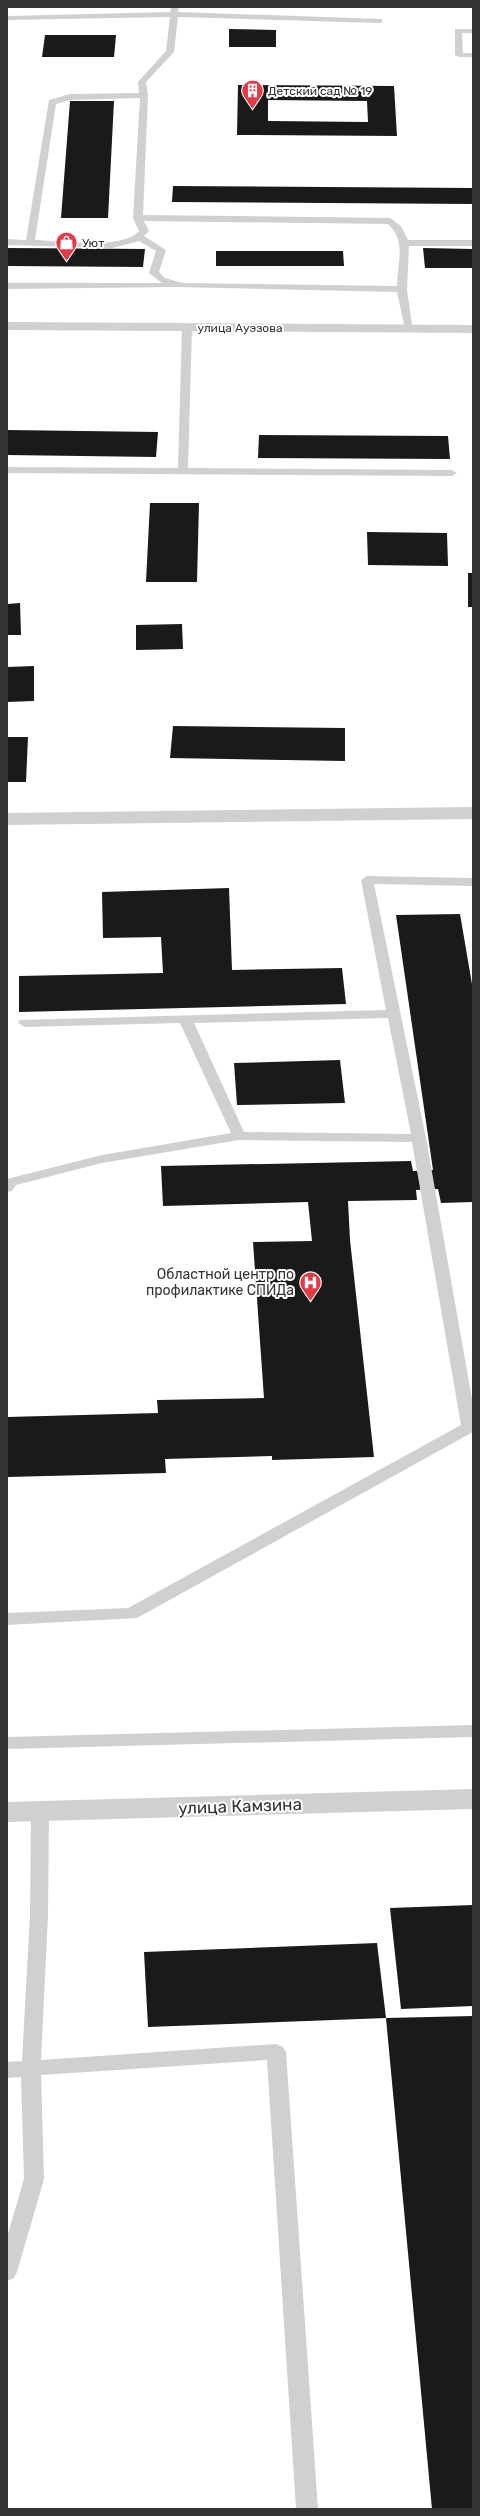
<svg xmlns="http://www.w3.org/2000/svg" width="480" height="2516" font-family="Rubik,sans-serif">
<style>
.building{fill:#1a1a1a;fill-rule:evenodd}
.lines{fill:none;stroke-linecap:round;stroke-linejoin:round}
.service{fill:#d0d0d0;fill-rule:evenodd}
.minor{fill:#d0d0d0;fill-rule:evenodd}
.tertiary{fill:#d0d0d0;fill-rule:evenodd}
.labels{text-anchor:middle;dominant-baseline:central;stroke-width:4;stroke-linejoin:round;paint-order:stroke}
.far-poi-label{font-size:12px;fill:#333;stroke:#fff;text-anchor:start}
.far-street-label{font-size:12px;fill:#333;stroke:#fff}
.poi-label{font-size:14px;fill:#333;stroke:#fff;text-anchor:end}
.near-street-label{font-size:17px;fill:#333;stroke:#fff}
</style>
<rect width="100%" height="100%" fill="#fff"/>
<g class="building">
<path d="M 229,29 L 276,30 L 276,47 L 229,47 Z"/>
<path d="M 45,35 L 116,35 L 114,57 L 42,57 Z"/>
<path d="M 238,85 L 394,86 L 397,136 L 237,135 ZM 268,100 L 367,101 L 368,122 L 268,121 Z"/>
<path d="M 70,101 L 114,101 L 108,218 L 61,218 Z"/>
<path d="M 173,186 L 473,188 L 473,204 L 172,202 Z"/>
<path d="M 7,248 L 145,249 L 143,267 L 7,266 Z"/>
<path d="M 423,248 L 473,249 L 473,268 L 425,268 Z"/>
<path d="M 216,251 L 343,251 L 344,266 L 216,266 Z"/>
<path d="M 7,430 L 158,432 L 156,457 L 7,455 Z"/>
<path d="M 259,435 L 448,436 L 450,459 L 258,458 Z"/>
<path d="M 150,503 L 199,503 L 197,582 L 146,582 Z"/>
<path d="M 367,532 L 447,533 L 448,566 L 368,565 Z"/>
<rect x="468" y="573" width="5" height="34"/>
<path d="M 20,603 L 21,635 L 7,635 L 7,604 Z"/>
<path d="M 182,624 L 183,649 L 136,650 L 136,625 Z"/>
<path d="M 34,666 L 34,701 L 7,702 L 7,667 Z"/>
<path d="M 173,726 L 345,728 L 345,761 L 170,758 Z"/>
<path d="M 7,737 L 28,737 L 26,782 L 7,782 Z"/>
<path d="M 229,888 L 232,970 L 342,968 L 346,1004 L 19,1012 L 19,976 L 163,973 L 161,937 L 103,938 L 102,892 Z"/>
<path d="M 460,914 L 473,990 L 473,1202 L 441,1203 L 438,1189 L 416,1190 L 417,1200 L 348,1201 L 350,1240 L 374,1457 L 272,1460 L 272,1456 L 165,1459 L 166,1473 L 7,1477 L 7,1417 L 158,1413 L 157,1400 L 264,1398 L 253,1242 L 312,1241 L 308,1202 L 163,1206 L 161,1166 L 411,1161 L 413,1171 L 433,1170 L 396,915 Z"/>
<path d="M 340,1060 L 345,1103 L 237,1105 L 234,1063 Z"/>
<path d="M 473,1905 L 473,2006 L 401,2009 L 390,1908 Z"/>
<path d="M 377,1943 L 386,2018 L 148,2027 L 144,1952 Z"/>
<path d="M 473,2016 L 473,2509 L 432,2509 L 386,2018 Z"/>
</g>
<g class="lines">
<g class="service">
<path d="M 171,7 L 179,7 L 178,12 L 382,19 L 382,23 L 379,23 L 178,17 L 174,52 L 146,82 L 148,95 L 143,215 L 390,218 L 401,226 L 408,240 L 473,240 L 473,246 L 409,246 L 407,290 L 413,331 L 405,329 L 397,292 L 176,287 L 7,289 L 7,283 L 162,283 L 149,273 L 156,251 L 139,241 L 113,248 L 7,245 L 7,239 L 26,240 L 49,100 L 70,94 L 139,93 L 138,82 L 166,51 L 170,17 L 7,20 L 7,16 L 170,12 ZM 140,98 L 133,218 L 139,231 C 122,250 61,241 35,240 L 56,104 L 70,100 ZM 144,221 L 388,224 C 407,241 397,264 397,286 L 183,283 L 165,278 L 159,272 L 166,250 L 144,236 L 149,231 Z"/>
<path d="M 455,29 L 473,29 L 473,33 L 462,33 L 463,53 L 473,53 L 473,57 L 459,57 L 455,55 Z"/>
<path d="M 187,325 L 192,328 L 188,468 L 452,470 L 457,473 L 452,476 L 7,473 L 7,467 L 178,468 L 182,328 Z"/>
<path d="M 367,876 L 473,878 L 473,886 L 374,884 L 426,1138 L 473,1405 L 473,1432 L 137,1618 L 7,1625 L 7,1613 L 128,1608 L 461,1425 L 412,1142 L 239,1140 L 102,1163 L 16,1185 L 12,1191 L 7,1192 L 7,1179 L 102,1155 L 231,1133 L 180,1023 L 25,1027 L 18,1023 L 20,1020 L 386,1010 L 361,880 ZM 388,1018 L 411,1134 L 244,1132 L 194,1023 Z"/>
<path d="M 473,1725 L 473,1737 L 7,1749 L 7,1737 Z"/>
<path d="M 40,1804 L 46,1806 L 49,1811 L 48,1915 L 41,2060 L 276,2044 L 283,2047 L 286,2052 L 318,2509 L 296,2509 L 267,2060 L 41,2075 L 44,2179 L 17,2272 L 14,2278 L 7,2281 L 7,2237 L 24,2179 L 21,2077 L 7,2078 L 7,2062 L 22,2061 L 30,1915 L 31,1811 L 34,1806 Z"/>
</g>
<path class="minor" d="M 473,807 L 473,819 L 7,825 L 7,813 Z"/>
<g class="tertiary">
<path d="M 7,322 L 473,325 L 473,333 L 7,330 Z"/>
<path d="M 473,1789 L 473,1809 L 7,1822 L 7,1802 Z"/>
</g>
</g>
<defs>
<symbol id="building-pin" viewBox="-11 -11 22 30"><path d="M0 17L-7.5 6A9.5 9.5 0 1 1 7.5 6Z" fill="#e63946" stroke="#fff"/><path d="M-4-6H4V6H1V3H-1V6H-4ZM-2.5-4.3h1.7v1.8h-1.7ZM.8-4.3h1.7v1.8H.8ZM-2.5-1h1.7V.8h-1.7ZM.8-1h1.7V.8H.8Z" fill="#fff"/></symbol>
<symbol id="shop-pin" viewBox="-11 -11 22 30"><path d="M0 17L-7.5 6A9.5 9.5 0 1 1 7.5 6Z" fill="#e63946" stroke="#fff"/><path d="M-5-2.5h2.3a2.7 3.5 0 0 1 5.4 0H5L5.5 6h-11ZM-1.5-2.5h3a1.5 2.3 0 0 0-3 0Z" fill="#fff"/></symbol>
<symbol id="hospital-pin" viewBox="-11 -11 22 30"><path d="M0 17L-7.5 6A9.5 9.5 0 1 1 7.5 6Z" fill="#e63946" stroke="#fff"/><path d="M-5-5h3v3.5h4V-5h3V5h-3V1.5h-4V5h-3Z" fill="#fff"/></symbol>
</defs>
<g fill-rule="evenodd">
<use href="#building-pin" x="240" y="78" width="25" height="34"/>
<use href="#shop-pin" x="54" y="230" width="25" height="34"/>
<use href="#hospital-pin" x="298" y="1270" width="25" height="34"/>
</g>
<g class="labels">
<g class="far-poi-label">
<text x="268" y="91">Детский сад № 19</text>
<text x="82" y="243">Уют</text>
</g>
<g class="far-street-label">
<text x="240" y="328">улица Ауэзова</text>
</g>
<g class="poi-label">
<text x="294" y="1274">Областной центр по<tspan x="294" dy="16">профилактике СПИДа</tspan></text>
</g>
<g class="near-street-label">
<text transform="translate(240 1806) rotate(-2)">улица Камзина</text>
</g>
</g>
<rect width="480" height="2516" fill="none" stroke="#333333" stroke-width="16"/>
</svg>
